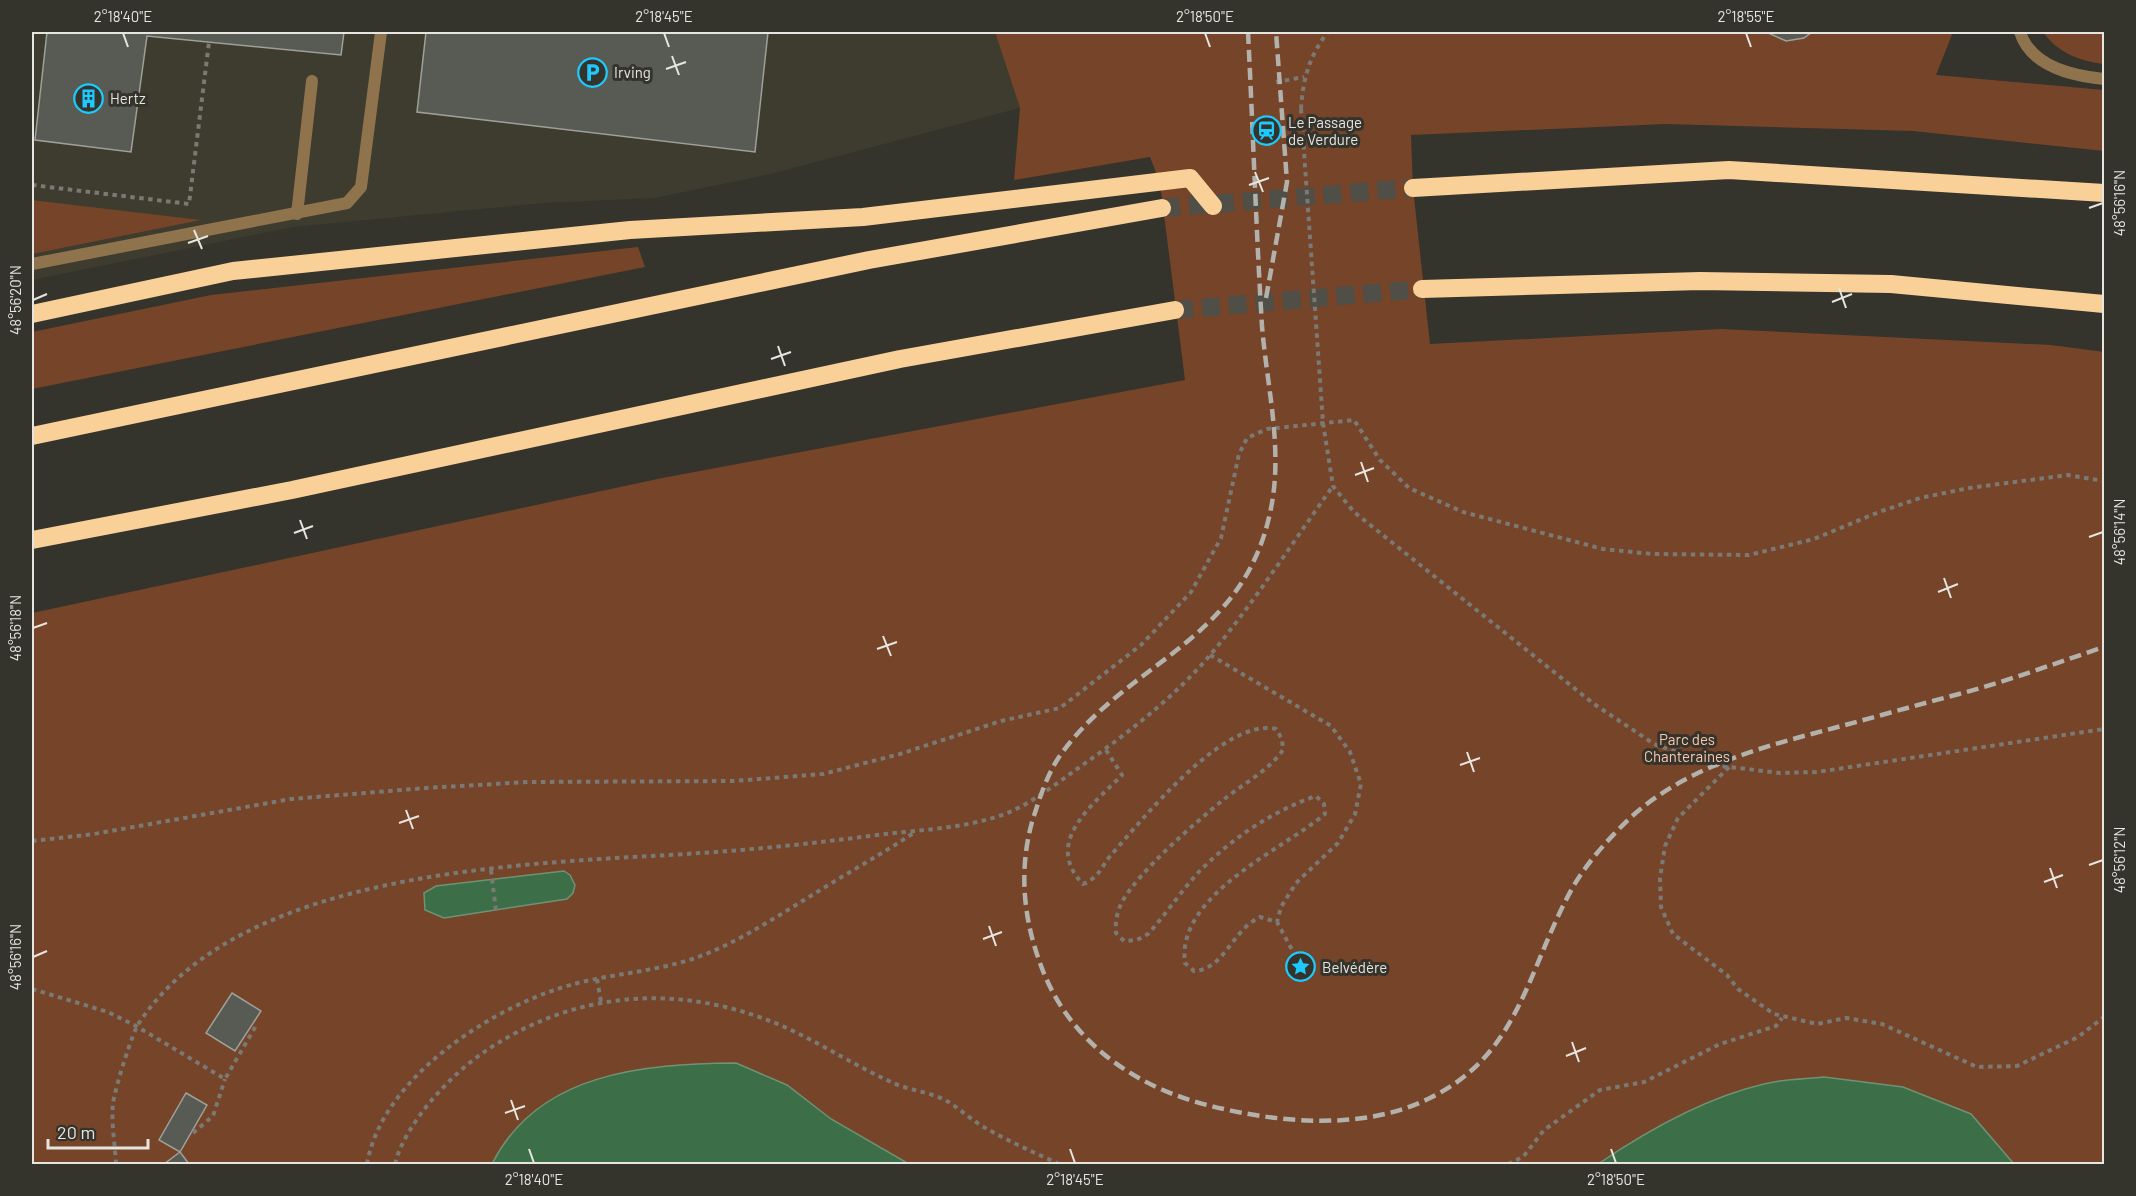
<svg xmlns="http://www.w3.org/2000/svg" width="2136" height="1196" font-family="Barlow,sans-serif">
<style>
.built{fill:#3e3c2e}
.green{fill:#764428}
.water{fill:#3c6e47;stroke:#6f9275;stroke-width:1.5}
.building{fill:#585b53;stroke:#9ea199;stroke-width:1.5}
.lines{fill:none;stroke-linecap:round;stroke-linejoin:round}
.motorway-tunnel{stroke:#4f4e47;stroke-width:18;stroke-dasharray:18 9;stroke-linecap:butt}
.path{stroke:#7a7973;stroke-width:4;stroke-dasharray:4.5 4.5;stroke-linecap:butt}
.service{stroke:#8f734d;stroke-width:12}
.minor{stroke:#8f734d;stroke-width:12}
.motorway{stroke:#fad099;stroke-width:18}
.rail{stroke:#b2b1ab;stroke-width:4.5;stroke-dasharray:12 6;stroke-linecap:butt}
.path-bridge{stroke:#7a7973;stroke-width:4;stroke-dasharray:4.5 4.5;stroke-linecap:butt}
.ticks{fill:none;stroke:#e6e5e0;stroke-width:2}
.labels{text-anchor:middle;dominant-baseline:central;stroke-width:6;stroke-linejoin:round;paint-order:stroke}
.poi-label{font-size:15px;fill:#e6e5e0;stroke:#34332c;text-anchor:start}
.park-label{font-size:15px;fill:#fac8ae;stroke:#34332c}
.neatline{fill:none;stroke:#e6e5e0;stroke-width:2}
.ticks-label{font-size:15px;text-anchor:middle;fill:#e6e5e0}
</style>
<rect width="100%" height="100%" fill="#34332c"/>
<path class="built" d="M 32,32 L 995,32 L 1020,108 L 771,174 L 655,198 L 544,203 L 293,227 L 32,280 Z"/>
<g class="green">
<path d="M 995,32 L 1953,32 L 1936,75 L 2104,90 L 2104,151 L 1913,131 L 1666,124 L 1411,135 L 1413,188 L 1430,344 L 1721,329 L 2051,345 L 2104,352 L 2104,1164 L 32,1164 L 32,613 L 662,478 L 1185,380 L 1160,183 L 1150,157 L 1014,180 L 1020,108 Z"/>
<path d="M 2043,32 L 2104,32 L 2104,64 C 2079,61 2058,53 2043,32 Z"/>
<path d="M 32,200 L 48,202 L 201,220 L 32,254 Z"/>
<path d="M 638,247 L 645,267 L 32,389 L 32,332 L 211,295 Z"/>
</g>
<g class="water">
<path d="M 564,871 L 570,875 L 575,885 L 573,893 L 567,899 L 444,918 L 425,910 L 424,893 L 436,886 Z"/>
<path d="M 736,1063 L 787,1085 L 831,1119 L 909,1164 L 492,1164 C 538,1072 644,1064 736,1063 Z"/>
<path d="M 1824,1077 L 1903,1087 L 1971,1114 L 2014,1164 L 1598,1164 C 1648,1130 1704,1098 1764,1084 C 1783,1079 1805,1079 1824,1077 Z"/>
</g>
<g class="building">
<path d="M 47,32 L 344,32 L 341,55 L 147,36 L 131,152 L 35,140 Z"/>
<path d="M 426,32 L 768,32 L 755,152 L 417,112 Z"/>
<path d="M 1766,32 L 1812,32 L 1804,38 L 1786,41 Z"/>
<path d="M 232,993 L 261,1011 L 235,1051 L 206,1033 Z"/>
<path d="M 186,1093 L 207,1105 L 180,1152 L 159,1140 Z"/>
<path d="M 180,1152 L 189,1164 L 164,1164 Z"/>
</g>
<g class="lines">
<g class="motorway-tunnel">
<path d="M 1162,208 L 1413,188"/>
<path d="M 1175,310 L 1422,289"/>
</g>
<g class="path">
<path d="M 1276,82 L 1304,77"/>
<path d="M 1301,109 C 1303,79 1309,56 1328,32"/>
<path d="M 32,185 L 189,204 L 209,42"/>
<path d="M 1323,423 L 1333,486 L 1354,512 L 1594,704 L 1654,744 L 1713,765 L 1780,773 L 1817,772 L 2104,729"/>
<path d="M 1210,655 L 1331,726 L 1350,752 L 1361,784 L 1355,814 L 1338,843 L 1296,883 L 1281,907 L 1277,922"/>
<path d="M 1106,750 L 1122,775 C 1094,804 1042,842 1083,884 C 1099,878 1101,867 1111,855 C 1143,819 1224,717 1276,729 L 1282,739 L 1283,750 C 1268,771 1243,784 1223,800 C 1194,824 1140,870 1122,902 C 1117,912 1115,922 1116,933 L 1124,941 L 1137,940 L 1148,934 C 1165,915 1180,893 1197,874 C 1229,840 1272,811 1316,796 L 1324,804 L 1325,814 C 1282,850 1176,895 1185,963 L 1194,971 C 1225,969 1231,931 1260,917 L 1277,922 L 1304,972"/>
<path d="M 1729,767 L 1678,818 L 1665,846 L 1660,878 L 1661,907 L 1673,934 L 1727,975 L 1738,989 L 1774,1014 L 1817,1024 L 1846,1018 L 1882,1024 L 1977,1067 L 2017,1066 L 2078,1037 L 2104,1017"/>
<path d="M 32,841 L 94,834 L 291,799 L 426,788 L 528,782 L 734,781 L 823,774 L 900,754 L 1001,721 L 1060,708 L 1141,645 L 1191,592 L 1221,538 L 1239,454 L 1247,438 L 1267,429 L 1354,420 L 1380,460 L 1409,488 L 1463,512 L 1603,549 L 1652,554 L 1749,555 L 1814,539 L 1879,512 L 1920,498 L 1969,488 L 2068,475 L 2104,481"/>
<path d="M 491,870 L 496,911"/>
<path d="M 597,979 L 601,1002"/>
<path d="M 32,989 L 108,1012 L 136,1026 L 225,1079 L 257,1024"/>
<path d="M 193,1133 L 213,1116 L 225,1079"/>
<path d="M 116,1164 C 115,1145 111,1122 113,1103 C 115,1089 132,1033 139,1023 C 243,866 532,864 701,853 C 763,849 824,842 885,834 C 922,830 963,828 999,816 C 1027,807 1053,786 1077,769 C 1124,736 1174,698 1211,654 C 1255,601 1293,542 1333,486"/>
<path d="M 367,1164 C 382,1076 497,1003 578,983 C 621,972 664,971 706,954 C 745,938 779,915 814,894 C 847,873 882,854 915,832"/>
<path d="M 395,1164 C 405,1123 452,1073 487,1050 C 577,990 680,983 780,1025 C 817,1041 852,1064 889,1081 C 906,1090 927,1091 945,1100 C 958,1107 969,1118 982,1126 C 1006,1140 1033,1152 1059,1164"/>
<path d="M 1508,1164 L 1523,1157 L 1544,1130 L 1600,1090 L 1644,1082 L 1720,1044 L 1776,1026 L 1782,1018"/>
</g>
<g class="service">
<path d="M 297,214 L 312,81"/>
<path d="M 32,264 L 347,203 L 361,187 L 381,32"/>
</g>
<path class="minor" d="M 2020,32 C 2031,67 2072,76 2104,79"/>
<g class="motorway">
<path d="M 1413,188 L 1729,170 L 2104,193"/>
<path d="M 1422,289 L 1700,281 L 1891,284 L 2104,304"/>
<path d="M 32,314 L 233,271 L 630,230 L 863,217 L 1190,178 L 1213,206"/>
<path d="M 32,436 L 869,260 L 1162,208"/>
<path d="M 32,540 L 292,490 L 900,359 L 1175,310"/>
</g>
<g class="rail">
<path d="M 1248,32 C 1253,130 1256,228 1262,326 C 1267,388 1284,451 1270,513 C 1242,644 1125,662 1059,757 C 1046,777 1039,800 1032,822 C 1018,873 1024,923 1043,971 C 1072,1044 1137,1088 1211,1106 C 1280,1123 1364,1131 1430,1098 C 1516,1056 1526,978 1566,900 C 1581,869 1606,841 1631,817 C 1688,766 1762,747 1834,728 C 1875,717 1917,705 1959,694 C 2008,681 2056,663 2104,647"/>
<path d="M 1266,298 L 1287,182 L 1276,32"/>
</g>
<path class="path-bridge" d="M 1301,109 L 1323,423"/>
</g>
<path class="ticks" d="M 123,33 L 128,47M 664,33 L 669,47M 1205,33 L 1210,47M 1746,33 L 1751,47M 672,56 L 679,75M 666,69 L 686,62M 1255,172 L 1263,192M 1249,185 L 1269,178M 2089,208 L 2103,203M 194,230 L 202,249M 188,243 L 208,236M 1839,288 L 1846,308M 33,300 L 47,294M 1832,302 L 1852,294M 778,346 L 785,366M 771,359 L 791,352M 1361,462 L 1368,482M 1355,475 L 1374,468M 300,520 L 307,539M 294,533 L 313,526M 2089,537 L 2103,532M 1944,578 L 1951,598M 1938,592 L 1958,584M 33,628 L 47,623M 883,636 L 891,656M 877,649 L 897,642M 1467,752 L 1474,772M 1460,765 L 1480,758M 406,810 L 413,829M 399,823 L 419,816M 2089,865 L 2103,860M 2050,868 L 2057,888M 2044,882 L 2063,875M 989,926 L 996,946M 983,939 L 1002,932M 33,957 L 47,951M 1572,1042 L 1579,1062M 1566,1056 L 1586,1048M 511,1100 L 518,1120M 505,1113 L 525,1106M 529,1149 L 534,1163M 1070,1149 L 1075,1163M 1611,1149 L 1616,1163"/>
<defs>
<symbol id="parking-ring" viewBox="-11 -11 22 22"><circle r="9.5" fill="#34332c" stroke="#1ec9fd" stroke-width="1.5"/><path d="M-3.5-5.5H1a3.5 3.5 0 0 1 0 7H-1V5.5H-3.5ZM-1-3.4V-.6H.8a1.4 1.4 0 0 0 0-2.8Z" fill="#1ec9fd"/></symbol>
<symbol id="building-ring" viewBox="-11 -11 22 22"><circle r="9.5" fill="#34332c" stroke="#1ec9fd" stroke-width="1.5"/><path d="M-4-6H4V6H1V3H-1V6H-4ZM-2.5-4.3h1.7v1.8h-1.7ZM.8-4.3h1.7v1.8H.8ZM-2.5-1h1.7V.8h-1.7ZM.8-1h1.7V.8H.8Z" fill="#1ec9fd"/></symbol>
<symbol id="station-ring" viewBox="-11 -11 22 22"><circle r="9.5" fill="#34332c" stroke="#1ec9fd" stroke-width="1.5"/><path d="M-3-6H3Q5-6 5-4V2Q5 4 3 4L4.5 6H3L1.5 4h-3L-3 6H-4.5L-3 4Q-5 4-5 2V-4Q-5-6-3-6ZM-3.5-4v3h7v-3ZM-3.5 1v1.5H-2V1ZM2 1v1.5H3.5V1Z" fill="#1ec9fd"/></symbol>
<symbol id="sight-ring" viewBox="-11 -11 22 22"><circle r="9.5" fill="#34332c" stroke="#1ec9fd" stroke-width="1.5"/><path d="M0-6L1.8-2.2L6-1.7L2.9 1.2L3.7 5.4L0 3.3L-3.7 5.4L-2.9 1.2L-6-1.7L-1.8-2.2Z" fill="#1ec9fd"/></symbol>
</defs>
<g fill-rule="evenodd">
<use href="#parking-ring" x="576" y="56" width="33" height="33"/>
<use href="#building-ring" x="72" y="82" width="33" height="33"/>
<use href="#station-ring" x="1250" y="114" width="33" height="33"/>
<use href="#sight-ring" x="1284" y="950" width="33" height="33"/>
</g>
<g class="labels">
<g class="poi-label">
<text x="614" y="72">Irving</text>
<text x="110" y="98">Hertz</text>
<text x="1288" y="122">Le Passage<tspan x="1288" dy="17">de Verdure</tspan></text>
<text x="1322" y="967">Belvédère</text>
</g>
<g class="park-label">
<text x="1687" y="739">Parc des<tspan x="1687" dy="17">Chanteraines</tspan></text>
</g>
</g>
<rect width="2136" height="1196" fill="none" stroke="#34332c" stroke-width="66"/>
<path d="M48 1139v9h100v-9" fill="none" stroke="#e6e5e0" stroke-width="3"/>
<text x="57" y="1139" font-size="18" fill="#e6e5e0" stroke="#34332c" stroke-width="4.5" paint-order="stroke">20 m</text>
<rect x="33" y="33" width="2070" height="1130" class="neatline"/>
<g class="ticks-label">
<text x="123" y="22">2°18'40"E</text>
<text x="664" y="22">2°18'45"E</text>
<text x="1205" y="22">2°18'50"E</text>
<text x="1746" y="22">2°18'55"E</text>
<text transform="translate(2120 203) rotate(-90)" y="5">48°56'16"N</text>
<text transform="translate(16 300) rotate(-90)" y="5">48°56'20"N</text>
<text transform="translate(2120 532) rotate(-90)" y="5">48°56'14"N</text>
<text transform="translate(16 628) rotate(-90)" y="5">48°56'18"N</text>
<text transform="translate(2120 860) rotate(-90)" y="5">48°56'12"N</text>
<text transform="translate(16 957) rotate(-90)" y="5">48°56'16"N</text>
<text x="534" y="1185">2°18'40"E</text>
<text x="1075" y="1185">2°18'45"E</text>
<text x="1616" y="1185">2°18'50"E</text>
</g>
</svg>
